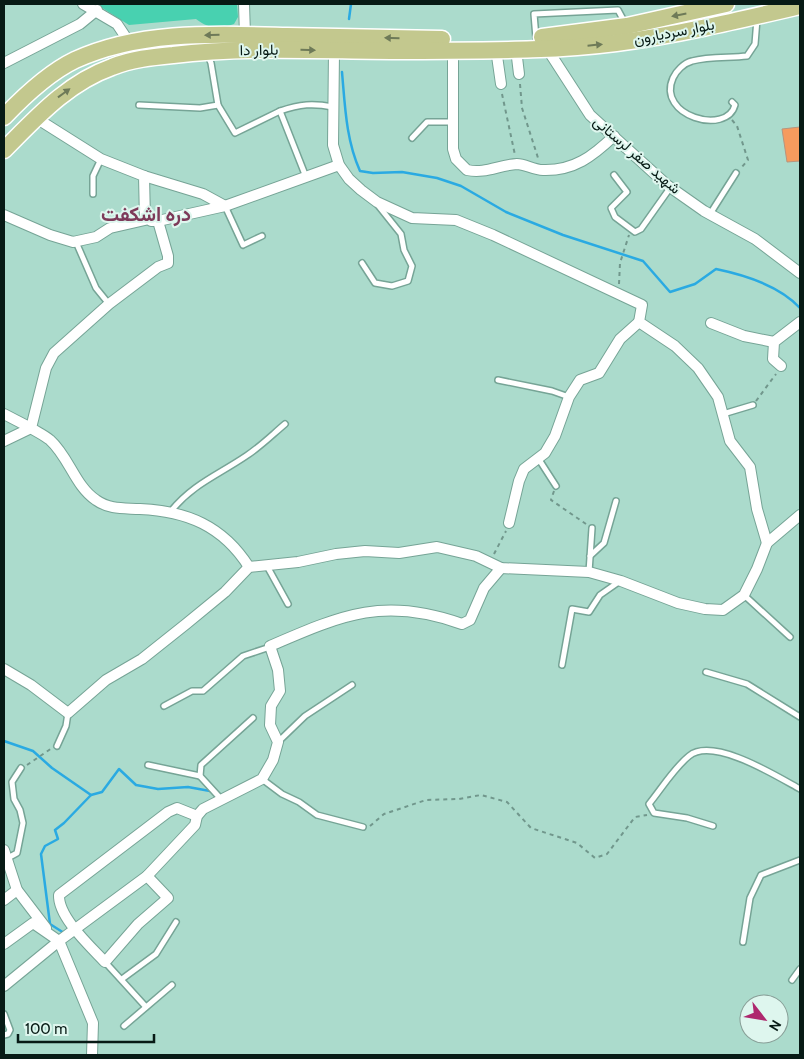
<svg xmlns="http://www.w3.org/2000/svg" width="804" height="1059" font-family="Cabin,Vazirmatn,sans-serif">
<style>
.green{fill:#48d1b0}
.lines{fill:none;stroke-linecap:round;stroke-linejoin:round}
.stream{stroke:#2aaae2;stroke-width:2.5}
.building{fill:#f69b5e;stroke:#b8947d}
.lane-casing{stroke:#76a496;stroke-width:8}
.street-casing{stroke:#76a496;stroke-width:12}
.primary-casing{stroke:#fff;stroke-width:19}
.path{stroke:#71978c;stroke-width:2;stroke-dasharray:4 4;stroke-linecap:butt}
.lane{stroke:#fff;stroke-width:5}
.street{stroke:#fff;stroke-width:10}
.primary{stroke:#c3c88e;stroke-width:16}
.oneway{fill:#6e7a58}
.labels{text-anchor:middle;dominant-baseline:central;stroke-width:4;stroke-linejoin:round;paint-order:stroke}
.street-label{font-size:15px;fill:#071a15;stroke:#def6ee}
.district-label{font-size:20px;font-weight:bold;fill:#7d3a59;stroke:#def6ee}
</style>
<rect width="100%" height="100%" fill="#abdbcc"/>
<path class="green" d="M 96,4 L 237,4 L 238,17 L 234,24 C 218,29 209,29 196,19 L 129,25 Z"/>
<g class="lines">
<g class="stream">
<path d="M 349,19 L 351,4"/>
<path d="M 342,72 C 345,106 346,140 360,171 L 373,173 L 402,172 L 437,178 L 461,186 L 506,212 L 563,235 L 643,261 L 670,292 L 695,284 L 716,269 C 745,275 779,285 800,308"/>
<path d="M 4,741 L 33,751 L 52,768 L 91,795 L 102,792 L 119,769 L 136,785 L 158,789 L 188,787 L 210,791"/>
<path d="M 64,933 L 50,924 L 41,854 L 45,846 L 58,839 L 55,830 L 64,823 L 91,795"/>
</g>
</g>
<path class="building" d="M 800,127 L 800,161 L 787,162 L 782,129 Z"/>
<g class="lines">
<defs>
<g id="lane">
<path d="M 536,38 L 534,14 L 618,10 L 625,23"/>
<path d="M 208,56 L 211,63 L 218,105 L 235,133 L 280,111"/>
<path d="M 732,102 L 735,105 C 727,136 656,116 673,78 C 676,71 684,63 692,61 C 709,56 730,58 747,56 L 755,44 L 757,19"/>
<path d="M 139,105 L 200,108 L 218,105"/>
<path d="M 412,138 L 427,122 L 452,122"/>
<path d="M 614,175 L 627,192 L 611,208 L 615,217 L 635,232 L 641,229 L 670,188"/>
<path d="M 306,177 L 280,111 C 300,104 313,103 333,107"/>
<path d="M 93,194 L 93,176 L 101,159"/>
<path d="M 225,206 L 243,245 L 262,236"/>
<path d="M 710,214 L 736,173"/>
<path d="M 76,242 L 96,288 L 109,304"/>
<path d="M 362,263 L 375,283 L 392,286 L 408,281 L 412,266 L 404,250 L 401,234 L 377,204"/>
<path d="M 498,380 L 552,391 L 569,397"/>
<path d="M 723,414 L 753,405"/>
<path d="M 538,458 L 556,486"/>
<path d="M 171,511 C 193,484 218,475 246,456 C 260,447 272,435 285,424"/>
<path d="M 590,556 L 604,543 L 616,501"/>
<path d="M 267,566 L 288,604"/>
<path d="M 589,572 L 592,528"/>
<path d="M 744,595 L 790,637"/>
<path d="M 562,665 L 572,609 L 589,612 L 600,595 L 620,581"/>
<path d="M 706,672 L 747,684 L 800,717"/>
<path d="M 164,706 L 192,691 L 203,691 L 243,656 L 270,647"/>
<path d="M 278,742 L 305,716 L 352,685"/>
<path d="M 57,746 L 66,726 L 68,713"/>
<path d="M 148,765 L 200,776"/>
<path d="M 262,779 L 282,794 L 299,802 L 317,815 L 363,827"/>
<path d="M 221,799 L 200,776 L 201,765 L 253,718"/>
<path d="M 713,826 L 687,818 L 654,813 L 649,804 C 662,788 674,768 689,756 C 713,736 778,777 800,789"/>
<path d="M 6,859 L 17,853 L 23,823 L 20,810 L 14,799 L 12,782 L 21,768"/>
<path d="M 743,942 L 750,898 L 761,875 L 800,860"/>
<path d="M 105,962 L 146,1007"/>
<path d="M 122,979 L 156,954 L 176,922"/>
<path d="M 792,980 L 800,969"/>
<path d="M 4,1014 L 10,1030 L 8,1034 L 4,1035"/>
<path d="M 124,1026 L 172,985"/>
</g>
<g id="street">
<path d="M 83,4 L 117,24 L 129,42"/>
<path d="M 244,4 L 245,35"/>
<path d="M 546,47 L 590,115 L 667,185 L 704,211 L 755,239 L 800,273"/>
<path d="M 496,49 L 501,84"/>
<path d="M 516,49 L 519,74"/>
<path d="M 453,50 L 453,149 L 456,159 L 467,170 C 485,174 499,165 517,164 C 525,164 534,170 543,170 C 574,171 593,156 614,136"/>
<path d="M 334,51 L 333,145 L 339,165 L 349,179 L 361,190 L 377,202 L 412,218 L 456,220 L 493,235 L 642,305 L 639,322 L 675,346 L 698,368 L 718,397 L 730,441 L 750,467 L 757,509 L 767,543"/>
<path d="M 4,63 L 80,24 L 97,10"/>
<path d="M 144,176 L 203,194 L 225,206 L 158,221 L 151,221"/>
<path d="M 225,206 L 339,165"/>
<path d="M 4,215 L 50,235 L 73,242 L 96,237 L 110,228 L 145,220 L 144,176 L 101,159 L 36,118"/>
<path d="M 158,221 L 168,256 L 168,263 L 158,267 L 109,304 L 54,353 L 46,368 L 31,428 C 37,432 44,435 50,440 C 69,457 75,486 96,500 C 110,510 124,508 140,509 C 187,511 223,526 249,567"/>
<path d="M 711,323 L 744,336 L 774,342"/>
<path d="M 781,366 L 773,359 L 774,342 L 800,322"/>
<path d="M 4,414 L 31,428"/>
<path d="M 4,441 L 31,428"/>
<path d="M 509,523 L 519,481 L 524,469 L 545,453 L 555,436 L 569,397 L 580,380 L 599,373 L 620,339 L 639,322"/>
<path d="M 4,669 L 31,685 L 68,713 L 106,680 L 142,659 L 186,624 L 225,592 L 249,567 L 298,562 L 336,554 L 365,551 L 399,553 L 437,547 L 476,556 L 501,568 L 589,572 L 621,581 L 678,603 L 705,609 L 723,610 L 744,595 L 757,569 L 767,543 L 800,515"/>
<path d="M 4,850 L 17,890 L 46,928"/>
<path d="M 147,876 L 168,898 L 138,924 L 105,962 C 90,946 58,917 59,895 L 168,812 L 177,808 L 197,816"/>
<path d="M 4,900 L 17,890"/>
<path d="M 4,944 L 33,923 L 59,941 L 93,1023 L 92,1055"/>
<path d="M 4,986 L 59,941 L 147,876 L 195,825 L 197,816 L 203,809 L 262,779 L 273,760 L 278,742 L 270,725 L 271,706 L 280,691 L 278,670 L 270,646 C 342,615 384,596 462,624 L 470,620 L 484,588 L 501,568"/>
</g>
<g id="primary">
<path d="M 542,37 L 627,26 L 726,4"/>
<path d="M 4,117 C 24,96 48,73 75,60 C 140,30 216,34 287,36 C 339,37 390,38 442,39"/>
<path d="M 4,150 C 36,118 67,83 112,67 C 132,59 152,57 173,55 C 249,46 326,51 403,51 C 473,50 546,52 616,43 C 677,35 740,20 800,6"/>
</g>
</defs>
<use href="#lane" class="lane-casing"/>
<use href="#street" class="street-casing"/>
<use href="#primary" class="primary-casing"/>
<g class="path">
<path d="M 520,84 L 522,108 L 539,161"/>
<path d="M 502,94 L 515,155"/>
<path d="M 732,120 L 737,126 L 748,160 L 740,169"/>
<path d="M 619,284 L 620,263 L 629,235"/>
<path d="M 756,401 L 776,374"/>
<path d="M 554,491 L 551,500 L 586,524"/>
<path d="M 494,554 L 506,531"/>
<path d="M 27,765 L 52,748"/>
<path d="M 370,826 L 384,814 L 426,800 L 459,799 L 481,795 L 507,802 L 531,828 L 577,843 L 595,858 L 607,854 L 635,817 L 647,815"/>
</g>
<use href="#lane" class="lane"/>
<use href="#street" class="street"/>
<use href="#primary" class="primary"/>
</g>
<defs><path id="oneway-solid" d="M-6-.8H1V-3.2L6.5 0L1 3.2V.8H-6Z" transform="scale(1.25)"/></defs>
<g class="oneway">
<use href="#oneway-solid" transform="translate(679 15) rotate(169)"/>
<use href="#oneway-solid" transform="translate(212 35) rotate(179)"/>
<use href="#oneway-solid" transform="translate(392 38) rotate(-179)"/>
<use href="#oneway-solid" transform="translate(595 45) rotate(-6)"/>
<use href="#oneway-solid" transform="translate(308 50) rotate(1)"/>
<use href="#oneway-solid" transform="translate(64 93) rotate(-36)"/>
</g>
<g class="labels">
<g class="street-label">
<text transform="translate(674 32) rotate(-11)">بلوار سردیارون</text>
<text transform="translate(259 50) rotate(-1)">بلوار دا</text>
<text transform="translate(637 155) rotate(41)">شهید صفر لرستانی</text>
</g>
<g class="district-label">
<text x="146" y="214">دره اشکفت</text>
</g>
</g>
<rect width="804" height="1059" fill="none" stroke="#071a15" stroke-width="10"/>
<g transform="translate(764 1019) rotate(121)"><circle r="24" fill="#def6ee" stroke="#889e97"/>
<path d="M0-4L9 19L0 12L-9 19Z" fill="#ae286e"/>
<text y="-8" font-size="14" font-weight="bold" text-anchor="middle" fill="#071a15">N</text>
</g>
<path d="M18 1034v8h136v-8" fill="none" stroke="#071a15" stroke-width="2.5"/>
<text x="25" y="1034" font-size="15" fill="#071a15" stroke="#def6ee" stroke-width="4" paint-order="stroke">100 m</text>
</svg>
